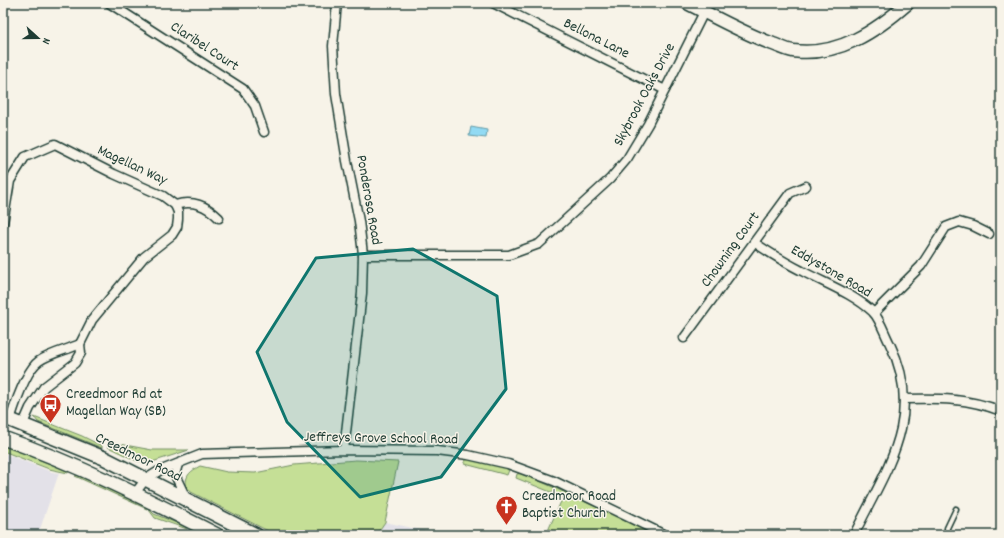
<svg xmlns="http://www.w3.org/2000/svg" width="1004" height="538" font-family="Dekko,sans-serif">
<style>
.built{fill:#e3e1e8}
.green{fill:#c5df96;stroke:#728e65}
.water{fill:#92daf3;stroke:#649ba7}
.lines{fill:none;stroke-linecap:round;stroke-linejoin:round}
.lane-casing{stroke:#1f3d34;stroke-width:7}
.street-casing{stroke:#1f3d34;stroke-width:11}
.secondary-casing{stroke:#1f3d34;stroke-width:15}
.primary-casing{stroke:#1f3d34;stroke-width:16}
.lane{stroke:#f7f3e8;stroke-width:4}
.street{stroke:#f7f3e8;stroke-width:8}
.secondary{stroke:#f7f3e8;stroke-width:12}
.primary{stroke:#f7f3e8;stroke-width:13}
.marked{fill:#0f766e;fill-opacity:0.2;stroke:#0f766e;stroke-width:3;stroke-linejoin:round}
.labels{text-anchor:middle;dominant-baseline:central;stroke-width:3;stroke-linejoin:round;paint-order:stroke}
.street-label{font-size:15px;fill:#1f3d34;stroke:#f7f3e8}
.poi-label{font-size:15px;fill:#1f3d34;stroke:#f7f3e8;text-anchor:start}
</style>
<rect width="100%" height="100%" fill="#f7f3e8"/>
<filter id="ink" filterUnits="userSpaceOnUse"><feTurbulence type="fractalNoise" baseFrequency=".025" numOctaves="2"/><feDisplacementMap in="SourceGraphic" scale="8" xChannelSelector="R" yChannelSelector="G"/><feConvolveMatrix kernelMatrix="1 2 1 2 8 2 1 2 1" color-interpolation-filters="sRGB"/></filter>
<g filter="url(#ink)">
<g class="built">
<path d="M 3,453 L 52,472 L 59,473 L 38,535 L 3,535 Z"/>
<path d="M 385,522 L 417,529 L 431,532 L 430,535 L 376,535 Z"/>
</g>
<g class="green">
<path d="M 34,417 L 82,436 L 102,446 L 102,448 L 38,422 Z"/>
<path d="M 109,442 L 152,450 L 189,450 L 149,463 L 148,461 L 137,461 L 108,447 Z"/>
<path d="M 3,445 L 68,471 L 68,473 L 49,469 L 3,451 Z"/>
<path d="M 465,458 L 505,467 L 509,470 L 507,475 L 465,464 Z"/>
<path d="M 356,460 L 398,462 L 385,522 L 376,535 L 276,535 L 191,492 L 186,486 C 185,475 191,471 200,466 L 227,472 L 255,473 L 294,465 Z"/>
<path d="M 522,473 L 649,531 L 654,535 L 546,535 L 563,497 L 516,478 L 517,474 Z"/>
<path d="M 77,475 L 138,502 L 146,506 L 154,514 L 187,527 L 187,529 L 155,518 L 149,510 L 75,476 Z"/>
</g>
<path class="water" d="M 471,127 L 487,130 L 486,138 L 469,136 Z"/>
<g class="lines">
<defs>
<path id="lane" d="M 947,535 L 947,528 L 956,509"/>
<g id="street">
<path d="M 109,3 L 243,89 L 255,106 L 264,132"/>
<path d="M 337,3 L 333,46 L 336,94 L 347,161 L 359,221 L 363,254 L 362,293 L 344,450"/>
<path d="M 493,3 L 665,90"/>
<path d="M 175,205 C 193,200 206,205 219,218"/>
<path d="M 3,223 L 10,181 L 25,157 L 55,144 L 114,174 L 163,196 L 175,205 L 178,212 L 178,219 L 177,227 L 172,235 L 144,257 L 92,320 L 80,344 L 81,353 L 75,363 L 44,387 L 30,408 L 23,424"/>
<path d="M 755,243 C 770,253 786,263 802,271 C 826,284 852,293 873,312 C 880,319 885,335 890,344 C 926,418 885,470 854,535"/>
<path d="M 363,255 L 509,255 L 539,244 L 610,179 L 627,159 L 648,124 L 704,12"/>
<path d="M 874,313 L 921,266 L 946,227 L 959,222 L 973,226 L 989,234"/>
<path d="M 684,338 L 790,193 L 806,186"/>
<path d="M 904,399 C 939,398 968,398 1001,411"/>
<path d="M 10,420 C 15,404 26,370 39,361 C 51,353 67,350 80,344"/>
<path d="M 178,464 L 175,475 L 187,500"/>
<path d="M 135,493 L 146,479 L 159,471 L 202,454 L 344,450 L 437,451 L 468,455 L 508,464 L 554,481 L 665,535"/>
</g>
<path id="secondary" d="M 687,3 C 715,17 743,33 773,44 C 779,46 786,50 793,51 C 838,57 876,31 908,3"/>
<g id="primary">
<path d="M 3,417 L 104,458 L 256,535"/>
<path d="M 3,438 C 77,464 147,499 217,535"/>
</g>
</defs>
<use href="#lane" class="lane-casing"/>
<use href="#street" class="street-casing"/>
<use href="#secondary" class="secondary-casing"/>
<use href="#primary" class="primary-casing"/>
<use href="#lane" class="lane"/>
<use href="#street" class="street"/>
<use href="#secondary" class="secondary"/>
<use href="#primary" class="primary"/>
</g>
</g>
<path class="marked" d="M 413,249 L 497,296 L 506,389 L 441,477 L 360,497 L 287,422 L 257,352 L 316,258 Z"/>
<defs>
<symbol id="bus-pin" viewBox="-11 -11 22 30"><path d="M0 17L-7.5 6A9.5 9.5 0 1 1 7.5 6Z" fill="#c8321e" stroke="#f7f3e8"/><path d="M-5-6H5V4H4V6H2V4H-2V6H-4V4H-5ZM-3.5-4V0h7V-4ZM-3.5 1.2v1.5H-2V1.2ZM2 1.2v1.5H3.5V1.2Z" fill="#fff"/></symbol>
<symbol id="church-pin" viewBox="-11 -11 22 30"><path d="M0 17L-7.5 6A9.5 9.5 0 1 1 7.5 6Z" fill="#c8321e" stroke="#f7f3e8"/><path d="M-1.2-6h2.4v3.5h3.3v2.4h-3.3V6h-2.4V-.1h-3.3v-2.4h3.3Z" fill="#fff"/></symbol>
</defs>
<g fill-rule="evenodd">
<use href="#bus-pin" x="38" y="392" width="25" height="34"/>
<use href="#church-pin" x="494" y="494" width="25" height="34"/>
</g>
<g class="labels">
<g class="street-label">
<text transform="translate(596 39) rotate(27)">Bellona Lane</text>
<text transform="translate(204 47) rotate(33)">Claribel Court</text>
<text transform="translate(645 95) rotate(-62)">Skybrook Oaks Drive</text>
<text transform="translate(132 166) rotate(25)">Magellan Way</text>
<text transform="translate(368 200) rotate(80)">Ponderosa Road</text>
<text transform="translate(731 250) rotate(-54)">Chowning Court</text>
<text transform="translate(831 272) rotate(30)">Eddystone Road</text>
<text transform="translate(381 439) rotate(1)">Jeffreys Grove School Road</text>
<text transform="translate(138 458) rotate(26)">Creedmoor Road</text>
</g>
<g class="poi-label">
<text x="66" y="395">Creedmoor Rd at<tspan x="66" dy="17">Magellan Way (SB)</tspan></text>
<text x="522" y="497">Creedmoor Road<tspan x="522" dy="17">Baptist Church</tspan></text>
</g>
</g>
<rect width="1004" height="538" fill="none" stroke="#f7f3e8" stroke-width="16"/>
<rect x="8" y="8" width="988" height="522" fill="none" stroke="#1f3d34" stroke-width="1.5" filter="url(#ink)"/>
<g transform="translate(38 38) rotate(111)" stroke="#f7f3e8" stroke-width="3" paint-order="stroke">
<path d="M0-3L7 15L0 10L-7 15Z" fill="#1f3d34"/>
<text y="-6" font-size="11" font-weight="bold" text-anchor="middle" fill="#1f3d34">N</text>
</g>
</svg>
